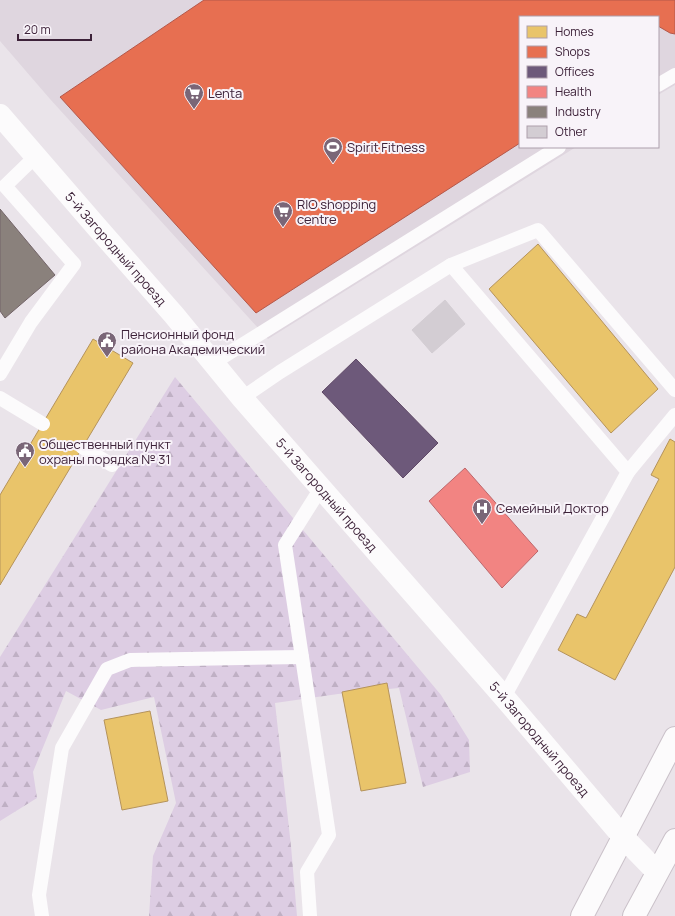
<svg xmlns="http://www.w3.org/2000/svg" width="675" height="916" font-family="Manrope,sans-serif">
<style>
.built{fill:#dfd6df}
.forest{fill:url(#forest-firs)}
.homes{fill:#e9c46a;stroke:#b5935b}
.shops{fill:#e76f51;stroke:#b4584a}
.offices{fill:#6d597a;stroke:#5f4866}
.health{fill:#f28482;stroke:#bc676c}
.industry{fill:#8a817c;stroke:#736468}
.building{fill:#d3cdd3;stroke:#d3cdd3}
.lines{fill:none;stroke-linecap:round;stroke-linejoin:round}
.secondary-casing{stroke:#cac1c9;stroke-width:24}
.lane{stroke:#fcfbfc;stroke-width:14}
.street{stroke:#fcfbfc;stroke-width:22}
.secondary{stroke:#fcfbfc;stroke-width:22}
.labels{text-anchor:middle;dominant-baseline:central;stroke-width:4;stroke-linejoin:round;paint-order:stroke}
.poi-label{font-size:13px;fill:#3d2239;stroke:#f8f3f9;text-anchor:start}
.street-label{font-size:13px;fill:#3d2239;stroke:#f8f3f9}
</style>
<defs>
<pattern id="forest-firs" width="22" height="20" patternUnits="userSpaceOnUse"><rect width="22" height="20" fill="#ddcde3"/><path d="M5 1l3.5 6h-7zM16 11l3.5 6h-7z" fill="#bfb0c4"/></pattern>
</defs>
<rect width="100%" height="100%" fill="#eae4ea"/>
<path class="built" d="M 0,0 L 675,0 L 675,85 L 658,95 L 658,17 L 520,17 L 520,147 L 576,147 L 268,339 L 50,99 L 0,41 Z"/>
<path class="forest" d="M 175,377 L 441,695 L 469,740 L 470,772 L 423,787 L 399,688 L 338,694 L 275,703 L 291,846 L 297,916 L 149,916 L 153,856 L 176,803 L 154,697 L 101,710 L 66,691 L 33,772 L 37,798 L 0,821 L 0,657 Z"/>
<g class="homes">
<path d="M 538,244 L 658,389 L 611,433 L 489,289 Z"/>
<path d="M 93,339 L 133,363 L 0,585 L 0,495 Z"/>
<path d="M 670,439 L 675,442 L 675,567 L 615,680 L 558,650 L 577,614 L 586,618 L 594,603 L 659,479 L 651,475 Z"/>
<path d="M 387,683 L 406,783 L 361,791 L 342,692 Z"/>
<path d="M 150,711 L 168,801 L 122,810 L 104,720 Z"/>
</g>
<path class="shops" d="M 204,0 L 675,0 L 675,34 L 670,33 L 658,26 L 658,17 L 520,17 L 520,143 L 256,313 L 60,97 Z"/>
<path class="offices" d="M 356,359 L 438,443 L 403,478 L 322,392 Z"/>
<path class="health" d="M 465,468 L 538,551 L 502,588 L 429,501 Z"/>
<path class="industry" d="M 0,209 L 55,275 L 5,318 L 0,311 Z"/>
<path class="building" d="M 445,300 L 465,324 L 432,353 L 412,330 Z"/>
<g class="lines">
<defs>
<g id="secondary">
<path d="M 582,916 L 675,738"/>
<path d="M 634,916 L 675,840"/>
</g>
</defs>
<use href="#secondary" class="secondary-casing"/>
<g class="lane">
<path d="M 658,85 L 675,75"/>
<path d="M 451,265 L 538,230 L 675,390"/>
<path d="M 213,363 L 559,147"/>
<path d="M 0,374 L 31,322 L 74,264 L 5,186 L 36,156"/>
<path d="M 0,398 L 43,424"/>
<path d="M 242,398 L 280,372 L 451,265 L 628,472 L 504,697"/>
<path d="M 82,447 L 112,465"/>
<path d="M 628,472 L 675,415"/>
<path d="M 42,916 L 39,895 L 62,748 L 107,669 L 130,660 L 302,657"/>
<path d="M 310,916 L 307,872 L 329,835 L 285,545 L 321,488"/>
</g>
<path class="street" id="s1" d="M 0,115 L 95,225 L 174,315 L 242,398 L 504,697 L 623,837 L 657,872"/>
<use href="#secondary" class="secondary"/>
</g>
<defs>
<symbol id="supermarket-pin" viewBox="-11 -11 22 30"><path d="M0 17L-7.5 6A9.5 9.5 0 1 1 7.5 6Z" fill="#7a6677" stroke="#f8f3f9"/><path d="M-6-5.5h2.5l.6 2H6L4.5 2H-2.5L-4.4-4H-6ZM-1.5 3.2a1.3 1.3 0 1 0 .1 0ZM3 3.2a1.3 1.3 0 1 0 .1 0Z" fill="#fff"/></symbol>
<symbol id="stadium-pin" viewBox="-11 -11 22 30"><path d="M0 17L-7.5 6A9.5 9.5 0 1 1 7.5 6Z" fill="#7a6677" stroke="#f8f3f9"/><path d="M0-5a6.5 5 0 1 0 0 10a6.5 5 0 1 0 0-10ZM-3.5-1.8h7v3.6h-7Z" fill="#fff"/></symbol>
<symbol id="civic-pin" viewBox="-11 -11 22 30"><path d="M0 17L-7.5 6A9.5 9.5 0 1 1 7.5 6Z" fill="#7a6677" stroke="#f8f3f9"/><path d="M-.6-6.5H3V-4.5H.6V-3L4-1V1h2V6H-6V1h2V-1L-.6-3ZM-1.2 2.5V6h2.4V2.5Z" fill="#fff"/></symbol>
<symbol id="hospital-pin" viewBox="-11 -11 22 30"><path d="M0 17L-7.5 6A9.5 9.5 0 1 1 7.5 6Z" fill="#7a6677" stroke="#f8f3f9"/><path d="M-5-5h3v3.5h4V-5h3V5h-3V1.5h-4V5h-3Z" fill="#fff"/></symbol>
</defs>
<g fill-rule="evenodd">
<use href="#supermarket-pin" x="183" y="82" width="22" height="30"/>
<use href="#stadium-pin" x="322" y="136" width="22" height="30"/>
<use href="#supermarket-pin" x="272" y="200" width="22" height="30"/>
<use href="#civic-pin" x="96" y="330" width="22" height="30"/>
<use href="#civic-pin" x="14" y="440" width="22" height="30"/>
<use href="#hospital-pin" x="471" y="497" width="22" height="30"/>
</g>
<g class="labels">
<g class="poi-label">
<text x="208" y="93">Lenta</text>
<text x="347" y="147">Spirit Fitness</text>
<text x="297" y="204">RIO shopping<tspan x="297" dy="15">centre</tspan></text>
<text x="121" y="334">Пенсионный фонд<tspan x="121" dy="15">района Академический</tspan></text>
<text x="39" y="444">Общественный пункт<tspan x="39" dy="15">охраны порядка № 31</tspan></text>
<text x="496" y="508">Семейный Доктор</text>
</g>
<g class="street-label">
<text stroke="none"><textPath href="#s1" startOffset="177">5-й Загородный проезд</textPath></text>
<text stroke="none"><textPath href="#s1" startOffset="501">5-й Загородный проезд</textPath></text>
<text stroke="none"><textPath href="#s1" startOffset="825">5-й Загородный проезд</textPath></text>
</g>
</g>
<rect x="519" y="16" width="140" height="132" fill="#f8f3f9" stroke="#ad9fac"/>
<rect x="527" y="26" width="20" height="12" fill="#e9c46a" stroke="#ad9fac"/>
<text x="555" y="36" font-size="12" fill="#3d2239">Homes</text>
<rect x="527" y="46" width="20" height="12" fill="#e76f51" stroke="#ad9fac"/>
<text x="555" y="56" font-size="12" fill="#3d2239">Shops</text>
<rect x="527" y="66" width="20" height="12" fill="#6d597a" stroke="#ad9fac"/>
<text x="555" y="76" font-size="12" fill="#3d2239">Offices</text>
<rect x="527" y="86" width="20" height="12" fill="#f28482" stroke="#ad9fac"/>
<text x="555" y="96" font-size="12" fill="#3d2239">Health</text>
<rect x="527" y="106" width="20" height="12" fill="#8a817c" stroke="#ad9fac"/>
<text x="555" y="116" font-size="12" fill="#3d2239">Industry</text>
<rect x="527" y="126" width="20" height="12" fill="#d3cdd3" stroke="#ad9fac"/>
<text x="555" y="136" font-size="12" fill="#3d2239">Other</text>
<path d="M18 34v6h73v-6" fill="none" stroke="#3d2239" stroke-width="2"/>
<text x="24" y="34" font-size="12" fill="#3d2239" stroke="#f8f3f9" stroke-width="3" paint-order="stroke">20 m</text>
</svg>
